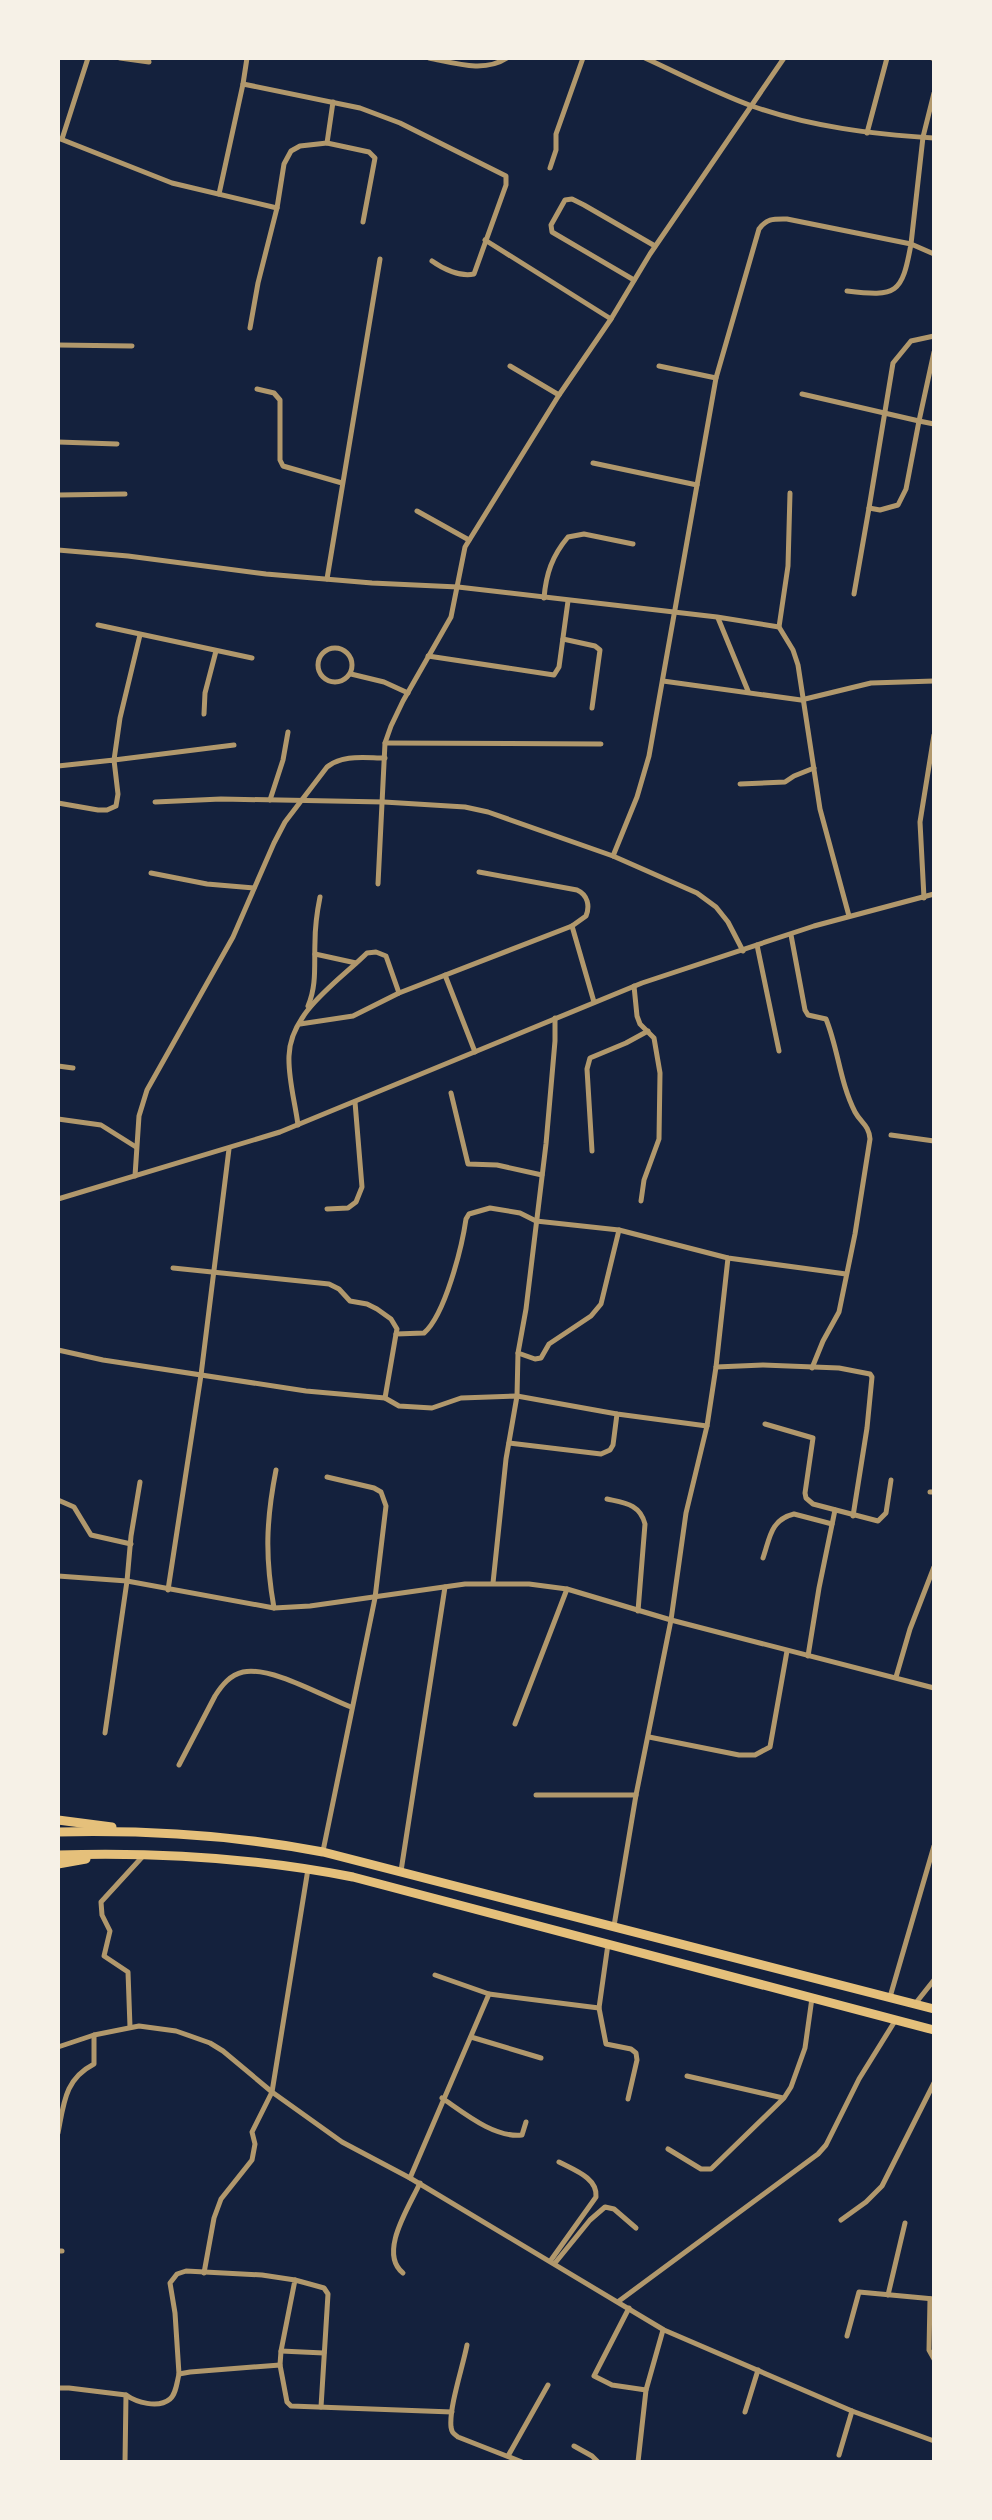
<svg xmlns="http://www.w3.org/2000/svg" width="992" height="2520" font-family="'Nunito Sans',sans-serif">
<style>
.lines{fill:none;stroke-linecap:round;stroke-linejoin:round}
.minor{stroke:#b1986c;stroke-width:5}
.trunk{stroke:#e5c07b;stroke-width:9}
</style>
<rect width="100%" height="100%" fill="#14213d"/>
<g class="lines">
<g class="minor">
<path d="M 120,58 L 149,62"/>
<path d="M 429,58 C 455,63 484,73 507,58"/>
<path d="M 645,58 C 680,74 716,93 752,106 C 811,127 872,134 934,138"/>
<path d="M 932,58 L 934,59"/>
<path d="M 243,84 L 247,58"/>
<path d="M 934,93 L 923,137 L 911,244 L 934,254"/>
<path d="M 333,102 L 327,143 L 369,152 L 375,158 L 363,222"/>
<path d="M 867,133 L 887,58"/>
<path d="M 58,138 L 172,183 L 277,208"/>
<path d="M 62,139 L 88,58"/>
<path d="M 550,168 L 556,150 L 556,134 L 583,58"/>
<path d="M 219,194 L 243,84 L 360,108 L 400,123 L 506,176 L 506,185 L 474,274 C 460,277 443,269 432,261"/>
<path d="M 485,240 L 611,319"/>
<path d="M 634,280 L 552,232 L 551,225 L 565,200 L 572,199 L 584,205 L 655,246"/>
<path d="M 250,328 L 258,283 L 277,208 L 284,164 L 291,151 L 300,146 L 327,143"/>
<path d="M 58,345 L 132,346"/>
<path d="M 510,366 L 559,395"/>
<path d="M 659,366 L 716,378"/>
<path d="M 257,389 L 274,393 L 280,400 L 280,460 L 283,466 L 342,483"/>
<path d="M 802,394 L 919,421 L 934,352"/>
<path d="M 58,442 L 117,444"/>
<path d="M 593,463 L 697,485"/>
<path d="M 790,493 L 788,566 L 779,627 L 793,650 L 798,665 L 820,809 L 849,916"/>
<path d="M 58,495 L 125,494"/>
<path d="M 869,508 L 893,363 L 911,341 L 934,336"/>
<path d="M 417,511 L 469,540"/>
<path d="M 58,550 L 128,556 L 266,574 L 372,583 L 458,587 L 717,617 L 779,627"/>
<path d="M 327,579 L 380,259"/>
<path d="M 854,594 L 869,508 L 880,510 L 898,505 L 906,489 L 919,421 L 934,424"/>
<path d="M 544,598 C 546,574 552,556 568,537 L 584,534 L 633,544"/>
<path d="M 718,618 L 748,691"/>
<path d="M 98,625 L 252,658"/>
<path d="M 140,635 L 120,718 L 114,760 L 234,745"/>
<path d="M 563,639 L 595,646 L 600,650 L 592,708"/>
<circle cx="335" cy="665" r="17"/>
<path d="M 428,656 L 554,675 L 559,667 L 568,601"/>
<path d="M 351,674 L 384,682 L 408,693"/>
<path d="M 663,681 L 801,700 L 871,683 L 934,681"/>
<path d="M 204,714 L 205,693 L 216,651"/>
<path d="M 385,743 L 601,744"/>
<path d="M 58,766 L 114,760 L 118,794 L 116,806 L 107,810 L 98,810 L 58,803"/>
<path d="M 740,784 L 785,782 L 794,776 L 814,768"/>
<path d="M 270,800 L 283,760 L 288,732"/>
<path d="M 155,802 L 221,799 L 384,802 L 465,807 L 488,812 L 613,856 L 697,893 L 716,907 L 728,922 L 743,951"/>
<path d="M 613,856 L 637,797 L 649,756 L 716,378 L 759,229 C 767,218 774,219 787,219 L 911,244 C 902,294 897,297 847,291"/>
<path d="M 151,873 L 207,884 L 254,888"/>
<path d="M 378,884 L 385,743 L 391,726 L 403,701 L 451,617 L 465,547 L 559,395 L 611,319 L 650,254 L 784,58"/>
<path d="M 924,898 L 920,822 L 934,735"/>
<path d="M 572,926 L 594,1002"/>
<path d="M 791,935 L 805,1010 L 808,1015 L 826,1019 C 838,1048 840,1083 855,1112 C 861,1123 869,1125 870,1139 L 855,1234 L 839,1312 L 823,1341 L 812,1368"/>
<path d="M 757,945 L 779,1051"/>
<path d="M 315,954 L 356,963"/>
<path d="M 445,975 L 475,1052"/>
<path d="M 634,986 L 637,1016 L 640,1024 L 654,1038 L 660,1073 L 659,1139 L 644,1180 L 641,1201"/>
<path d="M 308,1006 C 317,985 314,965 315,942 C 315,927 317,912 320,897"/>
<path d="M 300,1024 L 353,1016 L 399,993 L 572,926 L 586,916 C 590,906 588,895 577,890 L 479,872"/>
<path d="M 58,1066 L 73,1068"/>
<path d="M 451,1093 L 468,1164 L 497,1165 L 542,1175"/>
<path d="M 58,1119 L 101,1125 L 136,1147"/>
<path d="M 298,1125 C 295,1102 288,1078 289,1056 C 290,1012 339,981 367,953 L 376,952 L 386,956 L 399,993"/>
<path d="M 891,1135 L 934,1141"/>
<path d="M 592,1151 L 587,1069 L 590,1058 L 626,1043 L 648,1031"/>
<path d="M 135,1176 L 139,1116 L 147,1090 L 233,937 L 274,843 L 285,822 L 327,767 C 343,754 365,758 385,758"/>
<path d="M 58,1199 L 280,1132 L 642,983 L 814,926 L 934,894"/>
<path d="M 327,1209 L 348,1208 L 356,1202 L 362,1187 L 355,1102"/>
<path d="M 173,1268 L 329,1284 L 339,1289 L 350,1301 L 367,1304 L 377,1309 L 391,1319 L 397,1329 L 396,1334"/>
<path d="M 58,1350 L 103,1360 L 306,1391 L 385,1398 L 399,1406 L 432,1408 L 461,1398 L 517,1396 L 617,1414 L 707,1426"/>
<path d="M 518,1353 L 535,1359 L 541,1358 L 549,1344 L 591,1316 L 601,1304 L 619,1230"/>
<path d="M 716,1367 L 763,1365 L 839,1368 L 870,1374 L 872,1377 L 867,1428 L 853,1516"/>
<path d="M 385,1398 L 396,1334 L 424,1333 C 445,1315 462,1247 466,1219 L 469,1214 L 490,1208 L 520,1213 L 536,1221 L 619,1230 L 728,1258 L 846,1274"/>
<path d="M 765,1424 L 813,1438 L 805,1493 L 806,1498 L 813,1504 L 878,1521 L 886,1513 L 891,1480"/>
<path d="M 509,1443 L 601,1454 L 610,1450 L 613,1445 L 617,1414"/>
<path d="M 930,1492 L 934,1492"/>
<path d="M 607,1499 C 625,1503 640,1504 645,1524 L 638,1611"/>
<path d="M 58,1500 L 74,1507 L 91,1535 L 131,1544"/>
<path d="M 763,1558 C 770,1538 770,1520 794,1514 L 832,1524"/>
<path d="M 58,1576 L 127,1581 L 274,1608 L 310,1606 L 465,1584 L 529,1584 L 567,1589 L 671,1620 L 934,1688"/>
<path d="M 493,1583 L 506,1459 L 517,1396 L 518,1353 L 526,1309 L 546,1144 L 555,1041 L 555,1018"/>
<path d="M 168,1590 L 201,1375 L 229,1149"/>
<path d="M 274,1608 C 265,1557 266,1521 276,1470"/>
<path d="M 808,1656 L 819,1588 L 835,1510"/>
<path d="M 896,1677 L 910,1629 L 934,1567"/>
<path d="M 515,1724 L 567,1589"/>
<path d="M 105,1733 L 127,1581 L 131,1536 L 140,1482"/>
<path d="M 649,1737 L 739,1755 L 755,1755 L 770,1747 L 787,1651"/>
<path d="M 179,1765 L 215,1696 C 222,1685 230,1675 243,1672 C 272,1666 324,1697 351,1707"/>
<path d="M 536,1795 L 636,1795"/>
<path d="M 323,1851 L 375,1598 L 386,1506 L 381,1492 L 374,1488 L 327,1477"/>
<path d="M 401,1871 L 445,1587"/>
<path d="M 614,1926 L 636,1795 L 671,1620 L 686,1513 L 707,1426 L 716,1367 L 728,1258"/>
<path d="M 608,1944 L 599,2008 L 606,2044 L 631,2049 L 636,2053 L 637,2060 L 628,2099"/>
<path d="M 489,1994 L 599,2008"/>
<path d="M 890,1997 L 934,1846"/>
<path d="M 915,2004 L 934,1980"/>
<path d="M 130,2027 L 128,1972 L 104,1956 L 110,1931 L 102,1915 L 101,1902 L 144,1855"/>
<path d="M 471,2037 L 541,2058"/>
<path d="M 58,2047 L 94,2035 L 139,2026 L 176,2031 L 210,2043 L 223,2051 L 272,2092 L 342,2142 L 410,2178 L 664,2330 L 852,2411 L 934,2441"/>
<path d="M 687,2076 L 783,2098"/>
<path d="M 442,2098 C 464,2113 494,2138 522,2135 L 526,2122"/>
<path d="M 58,2133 C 64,2102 65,2079 94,2064 L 94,2035"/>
<path d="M 668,2149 L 701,2169 L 711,2169 L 784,2098 L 791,2087 L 805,2048 L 812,1998"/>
<path d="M 410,2178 L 489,1994 L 435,1975"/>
<path d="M 841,2220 L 866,2202 L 882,2186 L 934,2083"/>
<path d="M 58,2251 L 62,2251"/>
<path d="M 551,2260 L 596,2197 C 598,2178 574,2170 559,2162"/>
<path d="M 555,2263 L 590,2220 L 605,2207 L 614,2209 L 636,2228"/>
<path d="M 204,2273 L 214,2218 L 221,2199 L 252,2160 L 255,2144 L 252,2132 L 272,2092 L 308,1869"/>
<path d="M 403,2273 C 378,2253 409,2207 420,2183"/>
<path d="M 295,2280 L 324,2288 L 328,2294 L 321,2407"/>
<path d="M 888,2295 L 905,2223"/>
<path d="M 930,2299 L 929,2350 L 934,2359"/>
<path d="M 619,2301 L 818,2154 L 826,2145 L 859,2079 L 895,2021"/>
<path d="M 629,2308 L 594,2376 L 612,2385 L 646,2390"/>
<path d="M 847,2336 L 859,2292 L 934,2299"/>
<path d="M 467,2345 C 463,2366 449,2407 451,2427 C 452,2433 453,2433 458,2437 L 522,2462"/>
<path d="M 281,2351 L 324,2353"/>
<path d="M 179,2374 L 175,2313 L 170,2283 L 177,2274 L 186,2271 L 262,2275 L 295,2280 L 281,2351 L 280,2365"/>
<path d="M 58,2388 L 69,2388 L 126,2395"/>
<path d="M 745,2412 L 758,2370"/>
<path d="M 574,2446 L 592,2456 L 598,2462"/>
<path d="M 839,2455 L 852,2411"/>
<path d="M 508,2456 L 548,2385"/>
<path d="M 125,2462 L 126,2395 C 136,2402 158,2409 170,2399 C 176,2394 177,2382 179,2374 L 190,2372 L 280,2365 L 287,2402 L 291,2406 L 452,2412"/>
<path d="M 638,2462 L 646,2390 L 663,2330"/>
</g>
<g class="trunk">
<path d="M 58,1820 L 112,1827"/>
<path d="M 58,1832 C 147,1830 235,1835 323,1852 L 934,2009"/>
<path d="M 58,1855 C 157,1852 256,1858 353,1877 L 934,2030"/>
<path d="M 58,1864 L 86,1859"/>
</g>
</g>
<rect width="992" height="2520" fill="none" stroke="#f6f1e7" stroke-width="120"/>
</svg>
